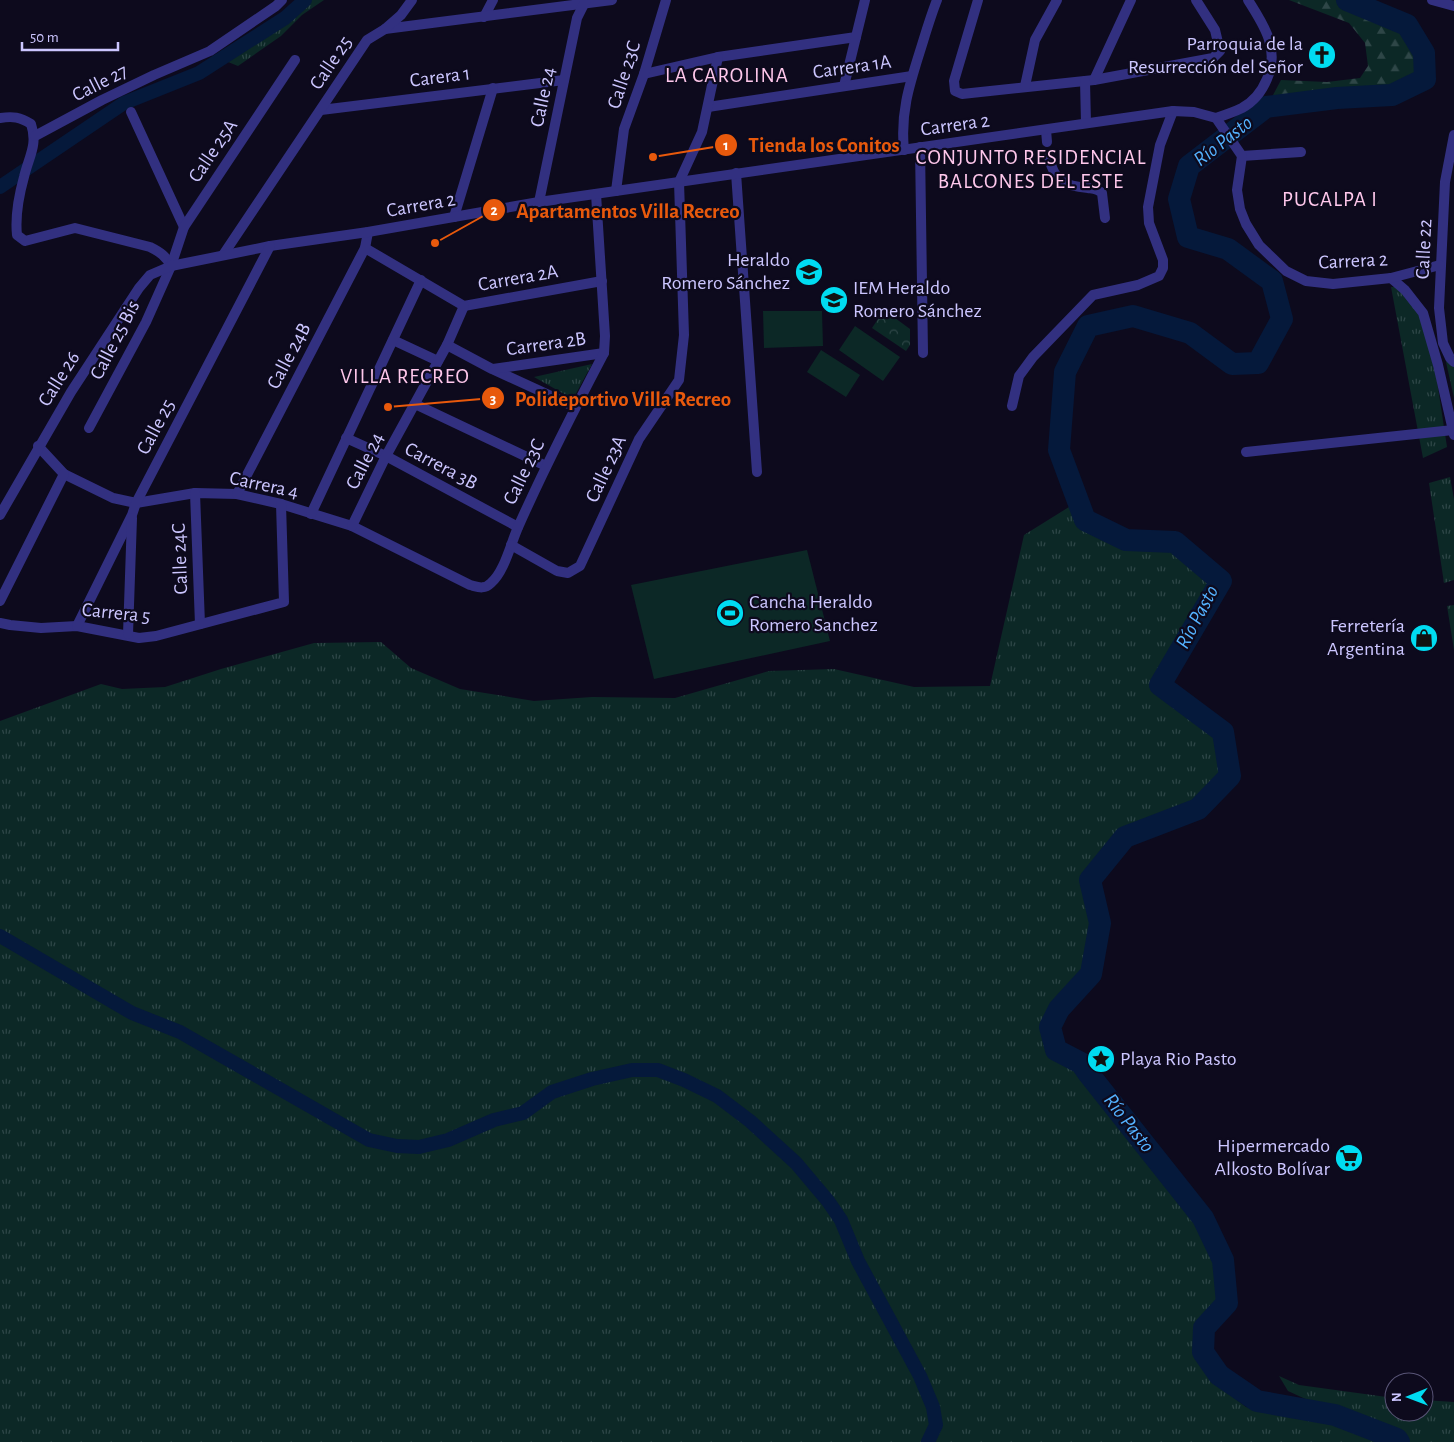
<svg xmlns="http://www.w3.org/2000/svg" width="1454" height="1442" font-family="'Alegreya Sans',sans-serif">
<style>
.grass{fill:url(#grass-tufts)}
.forest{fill:url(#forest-firs)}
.park{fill:url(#park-crowns)}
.pitch{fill:#0c2826}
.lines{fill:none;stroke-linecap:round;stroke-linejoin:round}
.canal{stroke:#05193b;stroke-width:14}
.river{stroke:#05193b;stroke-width:22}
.minor{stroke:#323080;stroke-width:10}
.labels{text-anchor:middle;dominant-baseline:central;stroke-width:4.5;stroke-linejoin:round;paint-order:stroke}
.poi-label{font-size:20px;fill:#ccc6ff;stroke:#0d0a1d;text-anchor:end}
.street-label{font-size:20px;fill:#ccc6ff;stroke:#0d0a1d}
.neighbourhood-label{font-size:21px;letter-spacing:1px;fill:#ffc8ec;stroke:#0d0a1d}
.water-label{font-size:21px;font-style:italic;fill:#54b2ff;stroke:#0d0a1d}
.leader{fill:none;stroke:#e8590c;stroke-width:2}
.callout-dot{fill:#e8590c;stroke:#0d0a1d;stroke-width:2}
.mark-label{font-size:15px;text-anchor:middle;font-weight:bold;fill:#fff}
.callout-label{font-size:21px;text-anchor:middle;font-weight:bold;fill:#e8590c;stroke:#0d0a1d;stroke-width:4.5;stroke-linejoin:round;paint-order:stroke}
</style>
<defs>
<pattern id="grass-tufts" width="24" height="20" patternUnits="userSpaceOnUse" patternTransform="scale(1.25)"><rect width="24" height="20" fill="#0c2826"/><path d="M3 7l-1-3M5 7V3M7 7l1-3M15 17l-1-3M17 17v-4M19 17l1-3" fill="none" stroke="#2e4647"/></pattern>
<pattern id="forest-firs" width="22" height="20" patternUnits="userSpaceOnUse" patternTransform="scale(1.25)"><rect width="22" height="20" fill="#0c2826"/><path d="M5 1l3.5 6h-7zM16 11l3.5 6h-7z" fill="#2e4647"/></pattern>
<pattern id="park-crowns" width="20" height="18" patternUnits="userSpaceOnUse" patternTransform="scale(1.25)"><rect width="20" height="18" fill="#0c2826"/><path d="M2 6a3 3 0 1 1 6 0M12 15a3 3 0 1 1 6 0" fill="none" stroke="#2e4647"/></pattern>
</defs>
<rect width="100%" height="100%" fill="#0d0a1d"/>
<g class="grass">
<path d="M 304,0 L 324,0 L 302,15 L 281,36 L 238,66 L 223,60 L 249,42 Z"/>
<path d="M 1391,287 L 1401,287 L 1417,305 L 1430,335 L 1447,447 L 1423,458 Z"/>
<path d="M 1449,360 L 1454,365 L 1454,398 L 1446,362 Z"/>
<path d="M 592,364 L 573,399 L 534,377 Z"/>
<path d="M 1450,477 L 1454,499 L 1454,580 L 1444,583 L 1429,483 Z"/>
<path d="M 1069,507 L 1085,520 L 1126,540 L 1175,542 L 1221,581 L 1160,685 L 1223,732 L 1230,776 L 1192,811 L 1125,837 L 1090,879 L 1100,923 L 1091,974 L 1059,1009 L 1050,1027 L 1056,1050 L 1081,1063 L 1088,1073 L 1203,1218 L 1223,1260 L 1222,1300 L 1200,1322 L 1199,1353 L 1210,1379 L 1246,1407 L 1333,1418 L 1388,1442 L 0,1442 L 0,721 L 101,684 L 122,689 L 165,687 L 221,669 L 314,643 L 381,642 L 411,668 L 460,689 L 534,701 L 592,697 L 675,698 L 769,671 L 834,669 L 914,687 L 990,686 L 1024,535 Z"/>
<path d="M 1454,605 L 1454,650 L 1447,606 Z"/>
<path d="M 1279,1376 L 1299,1385 L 1394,1398 L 1394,1412 L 1424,1412 L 1424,1400 L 1454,1402 L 1454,1442 L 1404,1442 L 1386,1428 L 1323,1407 L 1288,1391 Z"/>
</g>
<path class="forest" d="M 1289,0 L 1339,0 L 1403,27 C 1413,46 1417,55 1416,77 L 1393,92 L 1272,97 L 1281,80 L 1327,82 L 1360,78 L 1368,66 L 1365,43 L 1349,23 Z"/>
<path class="park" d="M 884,310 L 910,329 L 910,345 L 906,351 L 872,328 Z"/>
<g class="pitch">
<path d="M 763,311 L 822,311 L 823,346 L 764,348 Z"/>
<path d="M 855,326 L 900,357 L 883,381 L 839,350 Z"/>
<path d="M 821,350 L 860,375 L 846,397 L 807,372 Z"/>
<path d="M 807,550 L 830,641 L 654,679 L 631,585 Z"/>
</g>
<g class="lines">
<g class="canal">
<path d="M 0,187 L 124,103 L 199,73 L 285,18 L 305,0"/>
<path d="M 0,936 L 132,1013 L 180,1032 L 369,1140 L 397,1146 L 419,1147 L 448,1140 L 494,1120 L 523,1113 L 552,1092 L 592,1079 L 632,1070 L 658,1070 L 684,1080 L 717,1096 L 750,1121 L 796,1163 L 828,1201 L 841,1220 L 858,1261 L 920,1376 L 933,1407 L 936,1425 L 928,1442"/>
</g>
<path class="river" d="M 1347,0 L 1407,25 L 1424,53 L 1425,79 L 1392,95 L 1337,98 L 1266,107 L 1189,166 L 1179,199 L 1188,237 L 1228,249 L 1272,281 L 1282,319 L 1258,363 L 1232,364 L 1190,333 L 1133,316 L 1088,326 L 1065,372 L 1059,450 L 1085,520 L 1126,540 L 1175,542 L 1221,581 L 1160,685 L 1223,732 L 1230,776 L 1198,809 L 1125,837 L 1090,880 L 1100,923 L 1091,974 L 1059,1009 L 1050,1027 L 1056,1050 L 1081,1063 L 1088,1073 L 1203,1218 L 1223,1260 L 1227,1303 L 1204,1328 L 1203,1352 L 1219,1375 L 1257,1401 L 1335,1415 L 1397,1439 L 1399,1442"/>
<g class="minor">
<path d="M 978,0 L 954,81 L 955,91 L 962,94 L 1094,80 L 1213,58 L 1220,51 L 1215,30 L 1196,0"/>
<path d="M 1432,0 L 1454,6"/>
<path d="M 484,17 L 493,0"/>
<path d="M 385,29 L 612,0"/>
<path d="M 644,74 L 718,57 L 856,37"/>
<path d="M 1094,80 L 1131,0"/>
<path d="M 1085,81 L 1086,123"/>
<path d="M 844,86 L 865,0"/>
<path d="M 1025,86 L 1035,40 L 1057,0"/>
<path d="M 708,107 L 912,76"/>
<path d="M 321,110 L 564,80"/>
<path d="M 131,112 L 184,227"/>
<path d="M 0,118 C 13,116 20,117 31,124 C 38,145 29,156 24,177 C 19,195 15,216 17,235 L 25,241 L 75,228 L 150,247 C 160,252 166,256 171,266"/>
<path d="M 1216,118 C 1225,115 1234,112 1242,108 C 1253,102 1262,91 1267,79 C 1280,49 1264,25 1248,0"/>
<path d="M 1046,130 L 1047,142"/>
<path d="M 1454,135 L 1445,182 L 1439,308 L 1443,343 L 1450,358 L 1454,362"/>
<path d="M 35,136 L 102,100 L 154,75 L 210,51 L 276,6 L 282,0"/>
<path d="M 920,147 L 923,353"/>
<path d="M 904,150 C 900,112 910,83 921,48 C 926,32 931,15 937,0"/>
<path d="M 1242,156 L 1301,152"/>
<path d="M 1049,157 C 1054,181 1064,186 1088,188 C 1094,189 1098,189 1102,193 L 1105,218"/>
<path d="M 736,173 L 757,472"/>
<path d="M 616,191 L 624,129 L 644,74 L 666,0"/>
<path d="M 539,202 L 577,18 L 586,0"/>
<path d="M 454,217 L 493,88"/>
<path d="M 365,248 L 464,306 L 602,281"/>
<path d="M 223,255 L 367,40 L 385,29 L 401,15 L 412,0"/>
<path d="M 1391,278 L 1405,290 L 1423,313 L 1438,365 L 1454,435"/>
<path d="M 393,340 L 438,361"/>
<path d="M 447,345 L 492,369 L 575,407"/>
<path d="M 493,369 L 604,353"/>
<path d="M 415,404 L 546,466"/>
<path d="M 1012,406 L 1019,376 L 1033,357 L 1093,295 L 1138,285 L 1159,276 L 1163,268 L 1163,260 L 1149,223 L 1148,207 L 1160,145 L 1173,111"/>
<path d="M 89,428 L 146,322 L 171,266 L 184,227 L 295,60"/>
<path d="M 346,438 L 386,456 L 518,527"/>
<path d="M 38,446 L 64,474 L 113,498 L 136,503 L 195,493 L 237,494 L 281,504 L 352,526 L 470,585 C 478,587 484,590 491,583 C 505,571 511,542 519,525 C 545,467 574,410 604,353 L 605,336 L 596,194"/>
<path d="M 1246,452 L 1453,430"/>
<path d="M 195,493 L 200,624"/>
<path d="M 237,494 L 365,248 L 368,232"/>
<path d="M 311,514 L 421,280"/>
<path d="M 0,515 L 71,392 L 139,288 L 150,275 L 171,266 L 270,246 L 368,232 L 539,202 L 1173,111 L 1194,112 L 1216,118 L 1242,156 L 1237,190 L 1240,209 L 1246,224 L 1259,245 L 1286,271 L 1306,281 L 1333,284 L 1391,278 L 1440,265"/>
<path d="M 352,526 L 386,456 L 447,345 L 464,306"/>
<path d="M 511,545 L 557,571 L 568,573 L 580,566 L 639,439 L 679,380 L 684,335 L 679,182 L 702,132 L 718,57"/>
<path d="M 0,601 L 64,474"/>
<path d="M 0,623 L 10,625 L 41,628 L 77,626 L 139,638 L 156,636 L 284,602 L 281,504"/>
<path d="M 77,626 L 132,515 L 136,503 L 270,246"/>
<path d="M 128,634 L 132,518"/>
</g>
</g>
<defs>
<symbol id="church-disc" viewBox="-11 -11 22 22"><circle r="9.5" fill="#00dcf1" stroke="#0d0a1d"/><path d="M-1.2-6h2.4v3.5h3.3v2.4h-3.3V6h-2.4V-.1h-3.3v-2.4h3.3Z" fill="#111"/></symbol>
<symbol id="school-disc" viewBox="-11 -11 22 22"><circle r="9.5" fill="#00dcf1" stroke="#0d0a1d"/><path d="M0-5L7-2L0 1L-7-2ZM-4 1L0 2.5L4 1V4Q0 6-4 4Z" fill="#111"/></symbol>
<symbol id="stadium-disc" viewBox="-11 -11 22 22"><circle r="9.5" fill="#00dcf1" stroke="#0d0a1d"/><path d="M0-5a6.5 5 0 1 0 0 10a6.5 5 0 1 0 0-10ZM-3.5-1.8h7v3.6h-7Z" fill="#111"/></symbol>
<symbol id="shop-disc" viewBox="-11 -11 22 22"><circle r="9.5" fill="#00dcf1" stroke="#0d0a1d"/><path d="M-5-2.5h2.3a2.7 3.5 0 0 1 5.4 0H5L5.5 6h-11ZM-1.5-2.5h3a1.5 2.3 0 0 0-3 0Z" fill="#111"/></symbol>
<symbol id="sight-disc" viewBox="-11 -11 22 22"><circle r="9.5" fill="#00dcf1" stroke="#0d0a1d"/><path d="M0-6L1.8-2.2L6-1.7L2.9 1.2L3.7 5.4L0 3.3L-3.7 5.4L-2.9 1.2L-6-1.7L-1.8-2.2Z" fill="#111"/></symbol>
<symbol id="supermarket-disc" viewBox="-11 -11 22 22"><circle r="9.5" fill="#00dcf1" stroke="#0d0a1d"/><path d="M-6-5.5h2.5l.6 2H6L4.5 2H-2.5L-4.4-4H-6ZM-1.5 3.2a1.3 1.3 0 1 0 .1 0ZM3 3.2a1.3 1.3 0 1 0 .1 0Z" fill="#111"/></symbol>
</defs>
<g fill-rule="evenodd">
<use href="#church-disc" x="1306" y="39" width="32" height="32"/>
<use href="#school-disc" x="793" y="256" width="32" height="32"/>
<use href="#school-disc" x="818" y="284" width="32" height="32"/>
<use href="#stadium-disc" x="714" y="597" width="32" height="32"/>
<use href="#shop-disc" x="1408" y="622" width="32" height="32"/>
<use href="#sight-disc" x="1085" y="1043" width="32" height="32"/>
<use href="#supermarket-disc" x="1333" y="1142" width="32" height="32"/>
</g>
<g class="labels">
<g class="poi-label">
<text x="1303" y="44">Parroquia de la<tspan x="1303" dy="23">Resurrección del Señor</tspan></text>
<text x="790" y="260">Heraldo<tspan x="790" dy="23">Romero Sánchez</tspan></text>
<text x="853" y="288" text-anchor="start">IEM Heraldo<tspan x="853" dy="23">Romero Sánchez</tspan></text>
<text x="749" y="602" text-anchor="start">Cancha Heraldo<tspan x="749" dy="23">Romero Sanchez</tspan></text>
<text x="1405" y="626">Ferretería<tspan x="1405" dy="23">Argentina</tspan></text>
<text x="1120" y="1059" text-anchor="start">Playa Rio Pasto</text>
<text x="1330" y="1146">Hipermercado<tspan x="1330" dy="23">Alkosto Bolívar</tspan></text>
</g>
<g class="street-label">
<text transform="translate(331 63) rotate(-56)">Calle 25</text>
<text transform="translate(852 67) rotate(-8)">Carrera 1A</text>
<text transform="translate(624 75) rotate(-72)">Calle 23C</text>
<text transform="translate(440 77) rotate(-7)">Carera 1</text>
<text transform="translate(100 83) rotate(-27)">Calle 27</text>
<text transform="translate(543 97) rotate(-78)">Calle 24</text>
<text transform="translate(955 125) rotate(-8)">Carrera 2</text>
<text transform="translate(213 151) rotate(-56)">Calle 25A</text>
<text transform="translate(421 205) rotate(-10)">Carrera 2</text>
<text transform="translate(1424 249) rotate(-87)">Calle 22</text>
<text transform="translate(1353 261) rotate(-3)">Carrera 2</text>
<text transform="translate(518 278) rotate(-10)">Carrera 2A</text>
<text transform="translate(115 340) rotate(-63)">Calle 25 Bis</text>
<text transform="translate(546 344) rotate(-8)">Carrera 2B</text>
<text transform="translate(289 356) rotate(-62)">Calle 24B</text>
<text transform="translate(59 379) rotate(-58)">Calle 26</text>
<text transform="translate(156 427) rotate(-62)">Calle 25</text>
<text transform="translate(365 461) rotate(-63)">Calle 24</text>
<text transform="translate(441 466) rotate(28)">Carrera 3B</text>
<text transform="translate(606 469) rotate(-65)">Calle 23A</text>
<text transform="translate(524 472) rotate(-64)">Calle 23C</text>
<text transform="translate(264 485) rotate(12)">Carrera 4</text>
<text transform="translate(180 559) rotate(-92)">Calle 24C</text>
<text transform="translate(116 613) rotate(6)">Carrera 5</text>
</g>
<g class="neighbourhood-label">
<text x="727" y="75">LA CAROLINA</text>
<text x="1031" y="157">CONJUNTO RESIDENCIAL<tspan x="1031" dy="24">BALCONES DEL ESTE</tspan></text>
<text x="1330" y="199">PUCALPA I</text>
<text x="405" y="376">VILLA RECREO</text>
</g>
<g class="water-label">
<text transform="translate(1223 141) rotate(-38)">Río Pasto</text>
<text transform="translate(1197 617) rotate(-62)">Río Pasto</text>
<text transform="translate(1129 1123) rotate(52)">Río Pasto</text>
</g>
</g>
<path class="leader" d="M653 157L726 145M435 243L494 210M388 407L493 398"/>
<g class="callout-dot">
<circle cx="653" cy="157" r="5"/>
<circle cx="435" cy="243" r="5"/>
<circle cx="388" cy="407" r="5"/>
<circle cx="726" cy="145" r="12"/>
<circle cx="494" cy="210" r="12"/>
<circle cx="493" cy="398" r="12"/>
</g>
<g class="mark-label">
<text x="726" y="150">1</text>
<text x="494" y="215">2</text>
<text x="493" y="404">3</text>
</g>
<g class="callout-label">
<text x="824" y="152">Tienda los Conitos</text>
<text x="628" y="218">Apartamentos Villa Recreo</text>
<text x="623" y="406">Polideportivo Villa Recreo</text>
</g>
<g transform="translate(1409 1397) rotate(269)"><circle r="24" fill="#0d0a1d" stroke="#595577"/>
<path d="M0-4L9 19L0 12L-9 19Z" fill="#00dcf1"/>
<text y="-8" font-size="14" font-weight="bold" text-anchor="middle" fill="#ccc6ff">N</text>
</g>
<path d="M22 42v8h96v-8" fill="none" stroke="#ccc6ff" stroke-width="2.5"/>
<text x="30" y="42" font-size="15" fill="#ccc6ff" stroke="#0d0a1d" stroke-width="4" paint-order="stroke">50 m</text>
</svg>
